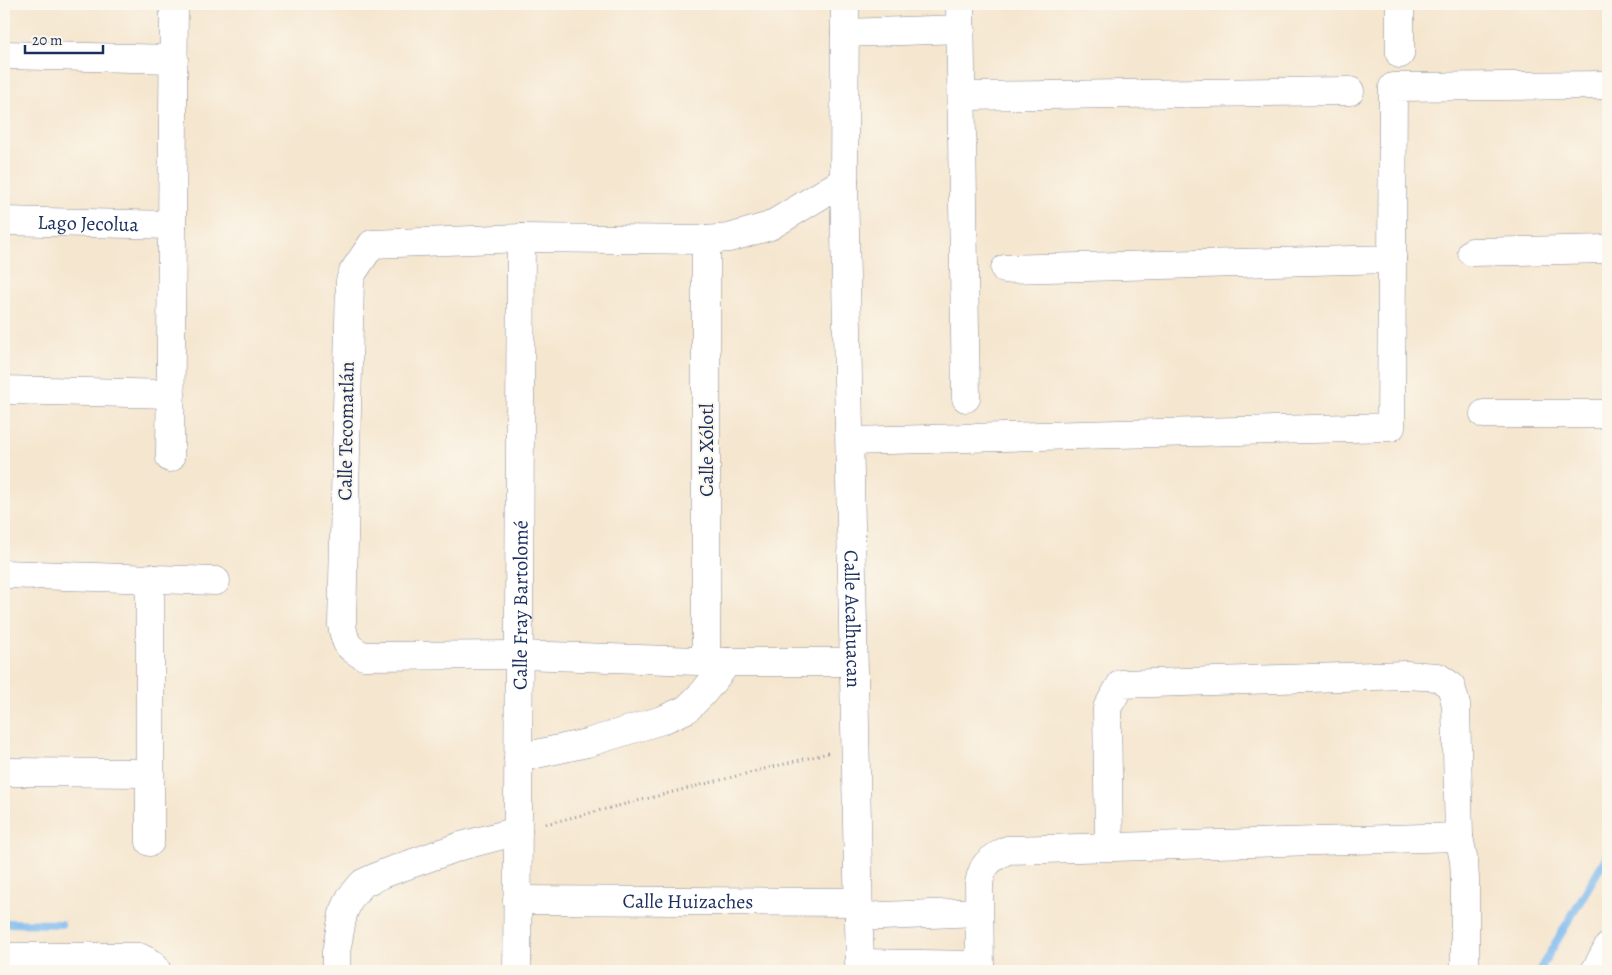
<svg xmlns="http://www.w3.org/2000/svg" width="1612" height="975" font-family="Alegreya,serif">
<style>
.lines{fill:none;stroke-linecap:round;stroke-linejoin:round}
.stream{stroke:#7cb9ef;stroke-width:8}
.minor-casing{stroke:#888a96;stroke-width:29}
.path{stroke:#888a96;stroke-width:3;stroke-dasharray:1 4;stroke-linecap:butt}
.minor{stroke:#fff;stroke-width:28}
.labels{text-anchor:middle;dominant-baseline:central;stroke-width:4;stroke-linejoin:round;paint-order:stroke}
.street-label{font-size:20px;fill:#1b2f5e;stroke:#fbf7ec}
</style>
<rect width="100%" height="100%" fill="#fbf7ec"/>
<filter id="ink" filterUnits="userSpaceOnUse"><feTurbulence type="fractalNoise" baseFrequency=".02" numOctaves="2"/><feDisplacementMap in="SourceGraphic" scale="10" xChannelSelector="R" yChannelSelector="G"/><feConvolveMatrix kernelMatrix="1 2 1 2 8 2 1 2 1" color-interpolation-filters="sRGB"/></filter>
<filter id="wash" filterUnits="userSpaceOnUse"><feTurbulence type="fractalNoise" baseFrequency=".0096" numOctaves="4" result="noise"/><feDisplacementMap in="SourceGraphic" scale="20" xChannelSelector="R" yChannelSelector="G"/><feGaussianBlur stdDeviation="1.12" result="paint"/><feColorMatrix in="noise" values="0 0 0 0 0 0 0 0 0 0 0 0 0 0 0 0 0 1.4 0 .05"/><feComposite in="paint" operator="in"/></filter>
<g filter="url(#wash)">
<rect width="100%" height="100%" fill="#f5e6cf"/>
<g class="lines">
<g class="stream">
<path d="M 4,923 L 61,924"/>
<path d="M 1539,971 L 1608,854"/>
</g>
</g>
</g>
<g filter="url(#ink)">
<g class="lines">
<defs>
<g id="minor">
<path id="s1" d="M 845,4 L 844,181 L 860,971"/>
<path d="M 960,4 L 966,398"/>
<path d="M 1400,4 L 1400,54"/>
<path d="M 845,33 L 961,29"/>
<path d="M 4,55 L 174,59"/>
<path d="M 962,96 L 1350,91"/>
<path d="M 844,181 L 770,226 L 729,238 L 706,240 L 521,238 L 372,244 L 353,272 L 350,281 L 342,625 C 345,643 347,648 364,656 L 521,655 L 728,662 L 853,662"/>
<path id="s2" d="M 4,221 L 172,225"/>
<path d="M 1472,252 L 1608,249"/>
<path d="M 1005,269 L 1392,259 L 1393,87 L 1608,85"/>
<path d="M 4,390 L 171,394"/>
<path d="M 1484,414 L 1608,414"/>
<path d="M 850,441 L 1391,427 L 1392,259"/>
<path d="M 170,458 L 174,4"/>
<path d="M 4,574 L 216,581"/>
<path d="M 706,661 L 706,240"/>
<path d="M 518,758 L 587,743 L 662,720 L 687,709 L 703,693 L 728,662"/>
<path d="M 4,772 L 149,773"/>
<path d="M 150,842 L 150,578"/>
<path d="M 1109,846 L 1107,708 L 1121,684 L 1406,675 L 1438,677 L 1451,686 L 1456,705 L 1459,837 L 1464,861 L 1465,879 L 1465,971"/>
<path id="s3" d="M 517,900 L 858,902"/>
<path d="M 859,917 L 979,912"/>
<path d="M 4,957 L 139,957 C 145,960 155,964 157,971"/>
<path d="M 859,963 L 980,965"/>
<path d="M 336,971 L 336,952 L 343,914 L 350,898 L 363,883 L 385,873 L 461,846 L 518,831"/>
<path id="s4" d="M 517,971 C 520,727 521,483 521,238"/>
<path d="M 980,971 L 979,883 C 983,862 990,860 1007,850 L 1459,837"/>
<path d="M 1595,971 L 1608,947"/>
</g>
</defs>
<use href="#minor" class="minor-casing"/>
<path class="path" d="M 546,824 L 828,753"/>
<use href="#minor" class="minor"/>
</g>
</g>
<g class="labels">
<g class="street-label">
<text stroke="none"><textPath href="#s2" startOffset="84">Lago Jecolua</textPath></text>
<text transform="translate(346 431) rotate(-89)">Calle Tecomatlán</text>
<text transform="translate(706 450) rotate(-90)">Calle Xólotl</text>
<text stroke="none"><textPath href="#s4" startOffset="366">Calle Fray Bartolomé</textPath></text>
<text stroke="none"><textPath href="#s1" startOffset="615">Calle Acalhuacan</textPath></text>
<text stroke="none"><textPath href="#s3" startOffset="171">Calle Huizaches</textPath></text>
</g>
</g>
<rect width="1612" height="975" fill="none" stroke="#fbf7ec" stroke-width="20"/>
<path d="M25 45v8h78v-8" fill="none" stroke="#1b2f5e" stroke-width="2.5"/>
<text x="32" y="45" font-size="15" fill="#1b2f5e" stroke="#fbf7ec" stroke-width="4" paint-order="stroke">20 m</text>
</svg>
